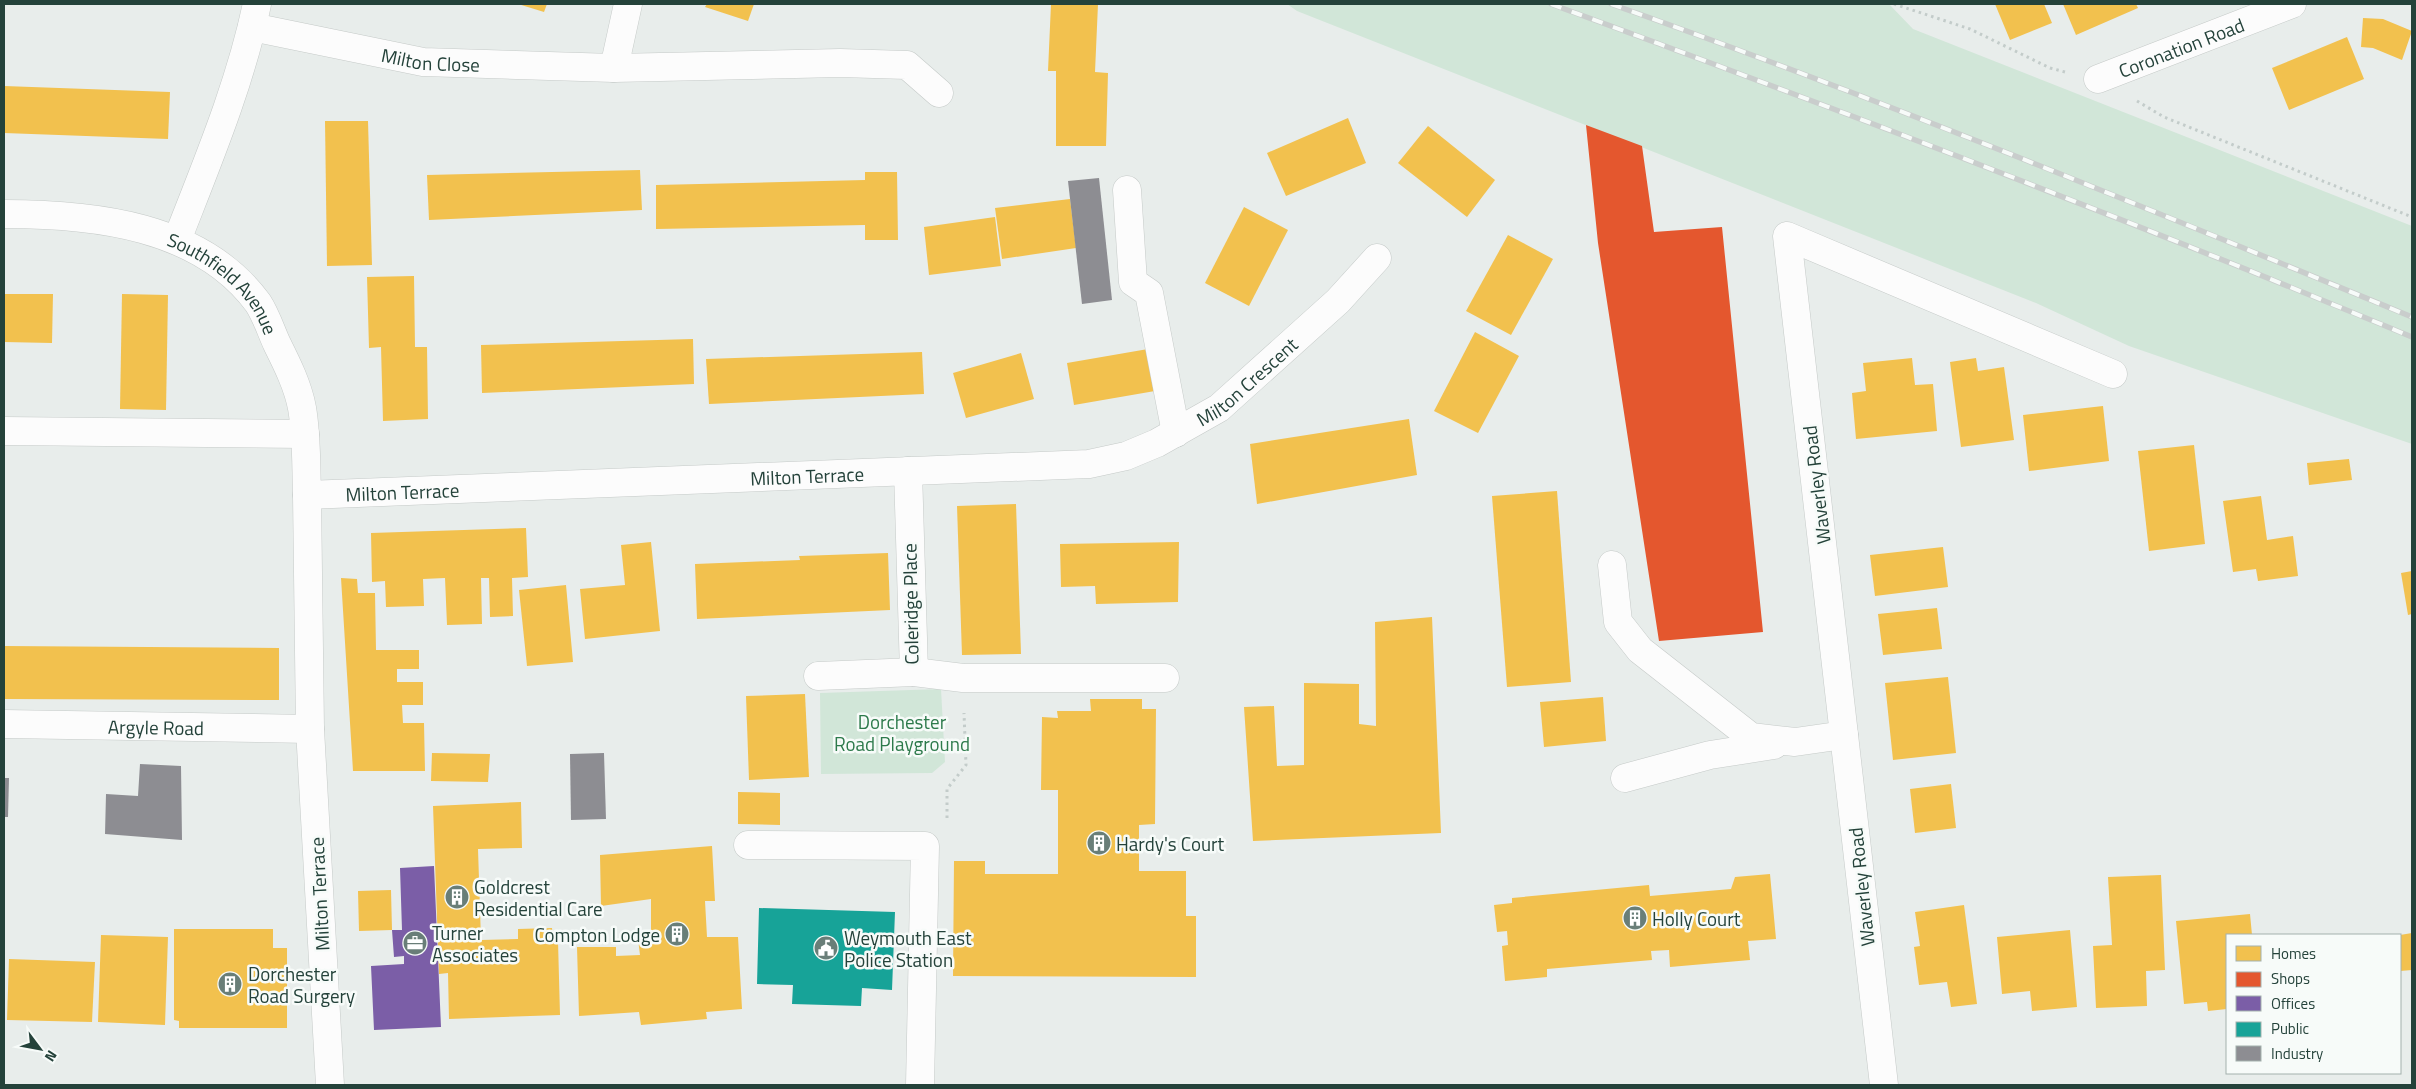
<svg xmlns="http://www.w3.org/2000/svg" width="2416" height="1089" font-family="'Titillium Web',sans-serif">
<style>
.green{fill:#d1e6d8}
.homes{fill:#f2c14e}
.shops{fill:#e4572e}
.offices{fill:#7b5ea7}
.public{fill:#17a398}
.industry{fill:#8d8d92}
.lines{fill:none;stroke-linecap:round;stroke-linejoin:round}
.minor-casing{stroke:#c5cac8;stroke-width:29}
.path{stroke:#c3ccca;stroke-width:3;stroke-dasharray:2.5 4;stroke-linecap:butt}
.minor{stroke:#fcfcfc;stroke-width:28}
.rail-casing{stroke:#c9cdcc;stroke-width:5.5}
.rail{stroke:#f7fbf9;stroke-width:4;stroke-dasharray:11;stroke-linecap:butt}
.labels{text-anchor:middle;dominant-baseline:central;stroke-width:5;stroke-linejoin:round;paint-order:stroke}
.street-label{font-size:19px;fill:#24423a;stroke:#f7fbf9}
.park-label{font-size:19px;fill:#2d7a4b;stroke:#f7fbf9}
.poi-label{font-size:19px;fill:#24423a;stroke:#f7fbf9;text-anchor:start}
</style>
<rect width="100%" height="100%" fill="#e8edeb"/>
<g class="green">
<path d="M 1287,4 L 1889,4 L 1913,29 L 2412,226 L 2412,444 L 2129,346 L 2036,303 L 1297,11 Z"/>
<path d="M 941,689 L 945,762 L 932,773 L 821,774 L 820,693 Z"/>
</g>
<g class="homes">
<path d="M 518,4 L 547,4 L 544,12 Z"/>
<path d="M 707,4 L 754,4 L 748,21 L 705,7 Z"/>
<path d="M 1051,4 L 1098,4 L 1095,72 L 1108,73 L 1106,146 L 1056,146 L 1056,71 L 1048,71 Z"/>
<path d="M 1995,4 L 2044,4 L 2052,23 L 2010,40 Z"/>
<path d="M 2063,4 L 2136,4 L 2138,8 L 2076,35 Z"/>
<path d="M 2363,18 L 2383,19 L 2412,31 L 2402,60 L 2373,48 L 2361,47 Z"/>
<path d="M 2347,37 L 2364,79 L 2289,110 L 2272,68 Z"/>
<path d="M 4,86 L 170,92 L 168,139 L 4,133 Z"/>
<path d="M 1348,118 L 1366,163 L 1286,196 L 1267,153 Z"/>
<path d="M 325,121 L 368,121 L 372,265 L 327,266 Z"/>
<path d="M 1428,126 L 1495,180 L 1467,217 L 1398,163 Z"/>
<path d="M 640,170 L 642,210 L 429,220 L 427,175 Z"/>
<path d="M 865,172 L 897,172 L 898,240 L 865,240 L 865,225 L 656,229 L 656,185 L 865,180 Z"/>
<path d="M 1070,199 L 1076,248 L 1002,259 L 995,208 Z"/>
<path d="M 1244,207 L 1288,230 L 1249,306 L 1205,283 Z"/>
<path d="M 995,217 L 1001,266 L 929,275 L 924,227 Z"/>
<path d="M 1508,235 L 1553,259 L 1511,335 L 1466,311 Z"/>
<path d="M 414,276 L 415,347 L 427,347 L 428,419 L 383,421 L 381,347 L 369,348 L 367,277 Z"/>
<path d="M 4,294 L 53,294 L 52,343 L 4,342 Z"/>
<path d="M 122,294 L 168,295 L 166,410 L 120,409 Z"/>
<path d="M 1475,332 L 1519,356 L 1478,433 L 1434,411 Z"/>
<path d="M 693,339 L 694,384 L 482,393 L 481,345 Z"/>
<path d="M 1148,349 L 1155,391 L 1074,405 L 1067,363 Z"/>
<path d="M 922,352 L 924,394 L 709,404 L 706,359 Z"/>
<path d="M 1021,353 L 1034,399 L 966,418 L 953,373 Z"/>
<path d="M 1912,358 L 1915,385 L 1933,384 L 1937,431 L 1856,439 L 1852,393 L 1866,391 L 1863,363 Z"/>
<path d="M 1976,358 L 1978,371 L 2004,367 L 2014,440 L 1961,447 L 1950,362 Z"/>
<path d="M 2103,406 L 2109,461 L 2029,471 L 2023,415 Z"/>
<path d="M 1409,419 L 1417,475 L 1257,504 L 1250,444 Z"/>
<path d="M 2194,445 L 2205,544 L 2149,551 L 2138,451 Z"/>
<path d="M 2349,459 L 2352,480 L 2309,485 L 2307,463 Z"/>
<path d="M 1557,491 L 1571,682 L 1507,687 L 1492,496 Z"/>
<path d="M 2261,496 L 2267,540 L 2293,536 L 2298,576 L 2258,581 L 2256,569 L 2233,572 L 2223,501 Z"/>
<path d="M 1016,504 L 1021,654 L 962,655 L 957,506 Z"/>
<path d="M 526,528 L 528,577 L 512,578 L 513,616 L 490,617 L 489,578 L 481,578 L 482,624 L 447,625 L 445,578 L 423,579 L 424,606 L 386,607 L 385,581 L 372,582 L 371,533 Z"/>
<path d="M 651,542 L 660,631 L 585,639 L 580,589 L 625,585 L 621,545 Z"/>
<path d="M 1179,542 L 1178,602 L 1096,604 L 1095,586 L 1061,587 L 1060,544 Z"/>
<path d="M 1943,547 L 1948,587 L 1875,596 L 1870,555 Z"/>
<path d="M 888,553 L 890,610 L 697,619 L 695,564 L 800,560 L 799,556 Z"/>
<path d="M 2412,571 L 2412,614 L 2408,615 L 2401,573 Z"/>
<path d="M 341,578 L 357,579 L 358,593 L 375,593 L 376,650 L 419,650 L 419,669 L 397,669 L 397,682 L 423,682 L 423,705 L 402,705 L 403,723 L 424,723 L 425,771 L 353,771 Z"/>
<path d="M 566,585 L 573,662 L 527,666 L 519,590 Z"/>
<path d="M 1937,608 L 1942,649 L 1883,655 L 1878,614 Z"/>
<path d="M 1432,617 L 1441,833 L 1253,841 L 1244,707 L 1274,706 L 1277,766 L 1304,765 L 1304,683 L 1359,684 L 1359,724 L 1376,726 L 1375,622 Z"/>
<path d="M 4,646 L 279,648 L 279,700 L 4,699 Z"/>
<path d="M 1948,677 L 1956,753 L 1893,760 L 1885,683 Z"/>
<path d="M 805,694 L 809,777 L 749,780 L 746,696 Z"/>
<path d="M 1603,697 L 1606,741 L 1544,747 L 1540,702 Z"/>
<path d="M 1090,699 L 1142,699 L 1142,709 L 1156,709 L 1155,824 L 1139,825 L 1139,871 L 1186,871 L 1186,916 L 1196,916 L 1196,977 L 953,976 L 954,861 L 985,861 L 985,874 L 1058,874 L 1058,790 L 1041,790 L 1042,717 L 1058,718 L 1057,711 L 1091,711 Z"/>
<path d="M 432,753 L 490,754 L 488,782 L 431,781 Z"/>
<path d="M 1951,784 L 1956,828 L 1915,833 L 1910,789 Z"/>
<path d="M 738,792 L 780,793 L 780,825 L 738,824 Z"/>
<path d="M 521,802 L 522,848 L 478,849 L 481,940 L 518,939 L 518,929 L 552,928 L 553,941 L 558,941 L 560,1015 L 449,1019 L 448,973 L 439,974 L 433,806 Z"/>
<path d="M 712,846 L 715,901 L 705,901 L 707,937 L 738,937 L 742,1009 L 706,1012 L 707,1019 L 641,1025 L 639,1012 L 579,1016 L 577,947 L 616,947 L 616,956 L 640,955 L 638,939 L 651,931 L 651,899 L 601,906 L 600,855 Z"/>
<path d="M 1770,874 L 1776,939 L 1748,941 L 1750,960 L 1670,967 L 1669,950 L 1651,951 L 1652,960 L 1547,969 L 1547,977 L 1505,981 L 1502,946 L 1508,945 L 1507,931 L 1497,932 L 1494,905 L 1512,903 L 1512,898 L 1649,885 L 1650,896 L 1731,889 L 1735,877 Z"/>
<path d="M 2161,875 L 2165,970 L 2146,971 L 2147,1006 L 2096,1008 L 2093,946 L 2112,945 L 2108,877 Z"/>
<path d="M 391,890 L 392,930 L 359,931 L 358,891 Z"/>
<path d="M 1964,905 L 1977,1004 L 1951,1007 L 1947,982 L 1919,985 L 1914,947 L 1920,946 L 1915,912 Z"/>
<path d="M 2250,914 L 2252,935 L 2227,935 L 2227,1009 L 2208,1011 L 2207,1002 L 2184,1004 L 2176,921 Z"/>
<path d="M 174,929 L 273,929 L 273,948 L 287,948 L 287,1028 L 179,1028 L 179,1021 L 174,1020 Z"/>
<path d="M 2070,930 L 2077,1007 L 2032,1011 L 2030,991 L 2002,994 L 1997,937 Z"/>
<path d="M 2412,933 L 2412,970 L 2400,971 L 2400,935 Z"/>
<path d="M 101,935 L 168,937 L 165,1025 L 98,1022 Z"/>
<path d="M 9,959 L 95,962 L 92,1022 L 7,1020 Z"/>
</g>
<path class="shops" d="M 1586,125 L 1642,146 L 1654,232 L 1722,227 L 1763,632 L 1659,641 L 1598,243 Z"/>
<path class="offices" d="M 434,866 L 441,1027 L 374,1030 L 371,966 L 404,964 L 404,956 L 394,957 L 392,930 L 402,930 L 400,868 Z"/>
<path class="public" d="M 759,908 L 895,912 L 892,990 L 862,988 L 861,1006 L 792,1004 L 793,985 L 757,984 Z"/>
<g class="industry">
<path d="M 1099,178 L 1112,300 L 1082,304 L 1068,181 Z"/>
<path d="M 604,753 L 606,819 L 571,820 L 570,754 Z"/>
<path d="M 140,764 L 181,766 L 182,840 L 105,834 L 106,794 L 138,796 Z"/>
<path d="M 4,778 L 9,778 L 8,817 L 4,817 Z"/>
</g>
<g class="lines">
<defs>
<g id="minor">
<path id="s1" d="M 252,27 L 423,62 L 614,68 L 840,63 L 907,65 L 939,93"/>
<path d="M 614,68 L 628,4"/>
<path id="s2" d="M 2098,79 L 2292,4"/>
<path d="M 1127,190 L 1133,282 L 1149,293 L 1176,433"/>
<path id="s3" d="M 4,214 C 93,214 201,225 258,303 C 266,315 271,331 277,344 C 287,364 298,386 302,408 C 307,436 306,466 307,495"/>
<path d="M 177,240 C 207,163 240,85 257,4"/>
<path d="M 4,431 L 305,434"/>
<path d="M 1612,565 L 1618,622 L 1640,650 L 1751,737 L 1795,742 L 1844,735"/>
<path d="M 914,672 L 963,678 L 1165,678"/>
<path d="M 818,676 L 914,672 L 908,471"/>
<path id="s4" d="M 4,724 L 310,729"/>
<path d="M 1625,778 L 1710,755 L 1774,745"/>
<path d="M 748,845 L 925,846 L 920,1085"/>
<path id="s5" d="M 330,1085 L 310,729 L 307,495 L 1089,464 L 1126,456 L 1157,443 L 1219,408 L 1338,301 L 1377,258"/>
<path d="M 1884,1085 L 1787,236 L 2113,374"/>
</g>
</defs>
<use href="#minor" class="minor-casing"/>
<g class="path">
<path d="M 1894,4 L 1970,29 L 2050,68 L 2065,72"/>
<path d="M 2137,101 L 2164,117 L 2412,217"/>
<path d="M 947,818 L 947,789 L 966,765 L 964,713"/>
</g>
<use href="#minor" class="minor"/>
<defs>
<g id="rail">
<path d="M 1551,4 C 1840,110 2128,219 2412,337"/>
<path d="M 1611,4 C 1881,99 2147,208 2412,317"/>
</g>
</defs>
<use href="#rail" class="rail-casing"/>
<use href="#rail" class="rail"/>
</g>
<defs>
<symbol id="building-disc" viewBox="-11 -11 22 22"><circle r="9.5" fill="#697e78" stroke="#f7fbf9"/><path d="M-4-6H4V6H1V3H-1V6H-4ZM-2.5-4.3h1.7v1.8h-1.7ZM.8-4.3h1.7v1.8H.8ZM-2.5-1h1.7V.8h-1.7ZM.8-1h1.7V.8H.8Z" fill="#fff"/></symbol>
<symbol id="office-disc" viewBox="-11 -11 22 22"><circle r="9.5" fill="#697e78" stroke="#f7fbf9"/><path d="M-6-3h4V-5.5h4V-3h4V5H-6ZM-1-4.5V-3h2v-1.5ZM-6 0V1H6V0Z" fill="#fff"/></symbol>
<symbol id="civic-disc" viewBox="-11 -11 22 22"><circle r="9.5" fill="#697e78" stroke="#f7fbf9"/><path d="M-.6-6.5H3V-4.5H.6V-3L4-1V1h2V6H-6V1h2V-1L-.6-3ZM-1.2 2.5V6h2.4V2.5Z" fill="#fff"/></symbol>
</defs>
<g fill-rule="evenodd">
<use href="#building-disc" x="1085" y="829" width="28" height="28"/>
<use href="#building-disc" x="443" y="883" width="28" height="28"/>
<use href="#building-disc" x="1621" y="904" width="28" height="28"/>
<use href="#building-disc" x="663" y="920" width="28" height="28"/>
<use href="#office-disc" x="401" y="929" width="28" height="28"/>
<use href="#civic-disc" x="812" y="934" width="28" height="28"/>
<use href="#building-disc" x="216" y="970" width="28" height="28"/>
</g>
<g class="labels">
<g class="street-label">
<text stroke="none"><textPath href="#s2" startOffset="89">Coronation Road</textPath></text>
<text stroke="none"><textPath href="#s1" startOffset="182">Milton Close</textPath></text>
<text stroke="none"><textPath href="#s3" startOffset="240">Southfield Avenue</textPath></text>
<text stroke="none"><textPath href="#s5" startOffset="1554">Milton Crescent</textPath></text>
<text stroke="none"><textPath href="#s5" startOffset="1091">Milton Terrace</textPath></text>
<text transform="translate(1816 485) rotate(-97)">Waverley Road</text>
<text stroke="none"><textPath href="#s5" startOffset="686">Milton Terrace</textPath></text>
<text transform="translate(910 604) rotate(-91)">Coleridge Place</text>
<text stroke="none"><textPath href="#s4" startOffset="152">Argyle Road</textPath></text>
<text transform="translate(1861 887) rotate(-96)">Waverley Road</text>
<text transform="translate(319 894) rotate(-93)">Milton Terrace</text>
</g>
<g class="park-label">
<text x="902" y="721">Dorchester<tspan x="902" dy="22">Road Playground</tspan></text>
</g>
<g class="poi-label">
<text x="1116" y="843">Hardy's Court</text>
<text x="474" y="886">Goldcrest<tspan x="474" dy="22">Residential Care</tspan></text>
<text x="1652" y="918">Holly Court</text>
<text x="432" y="932">Turner<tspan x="432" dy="22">Associates</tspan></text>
<text x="660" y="934" text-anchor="end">Compton Lodge</text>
<text x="844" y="937">Weymouth East<tspan x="844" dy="22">Police Station</tspan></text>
<text x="248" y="973">Dorchester<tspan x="248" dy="22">Road Surgery</tspan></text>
</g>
</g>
<rect width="2416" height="1089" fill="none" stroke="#24423a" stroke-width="10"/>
<rect x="2226" y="934" width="175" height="140" fill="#f7fbf9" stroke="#a3b1ad"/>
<rect x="2236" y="946" width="25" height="15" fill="#f2c14e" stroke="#a3b1ad"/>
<text x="2271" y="959" font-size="15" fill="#24423a">Homes</text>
<rect x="2236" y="972" width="25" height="15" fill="#e4572e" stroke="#a3b1ad"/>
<text x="2271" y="984" font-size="15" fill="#24423a">Shops</text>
<rect x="2236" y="996" width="25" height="15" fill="#7b5ea7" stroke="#a3b1ad"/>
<text x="2271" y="1009" font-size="15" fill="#24423a">Offices</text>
<rect x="2236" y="1022" width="25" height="15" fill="#17a398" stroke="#a3b1ad"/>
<text x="2271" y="1034" font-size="15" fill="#24423a">Public</text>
<rect x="2236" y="1046" width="25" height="15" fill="#8d8d92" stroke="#a3b1ad"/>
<text x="2271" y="1059" font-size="15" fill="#24423a">Industry</text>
<g transform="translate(40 1049) rotate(122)" stroke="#f7fbf9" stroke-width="4" paint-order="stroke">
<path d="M0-4L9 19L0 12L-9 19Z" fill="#24423a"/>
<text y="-8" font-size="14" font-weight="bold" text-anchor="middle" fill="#24423a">N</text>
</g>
</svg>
